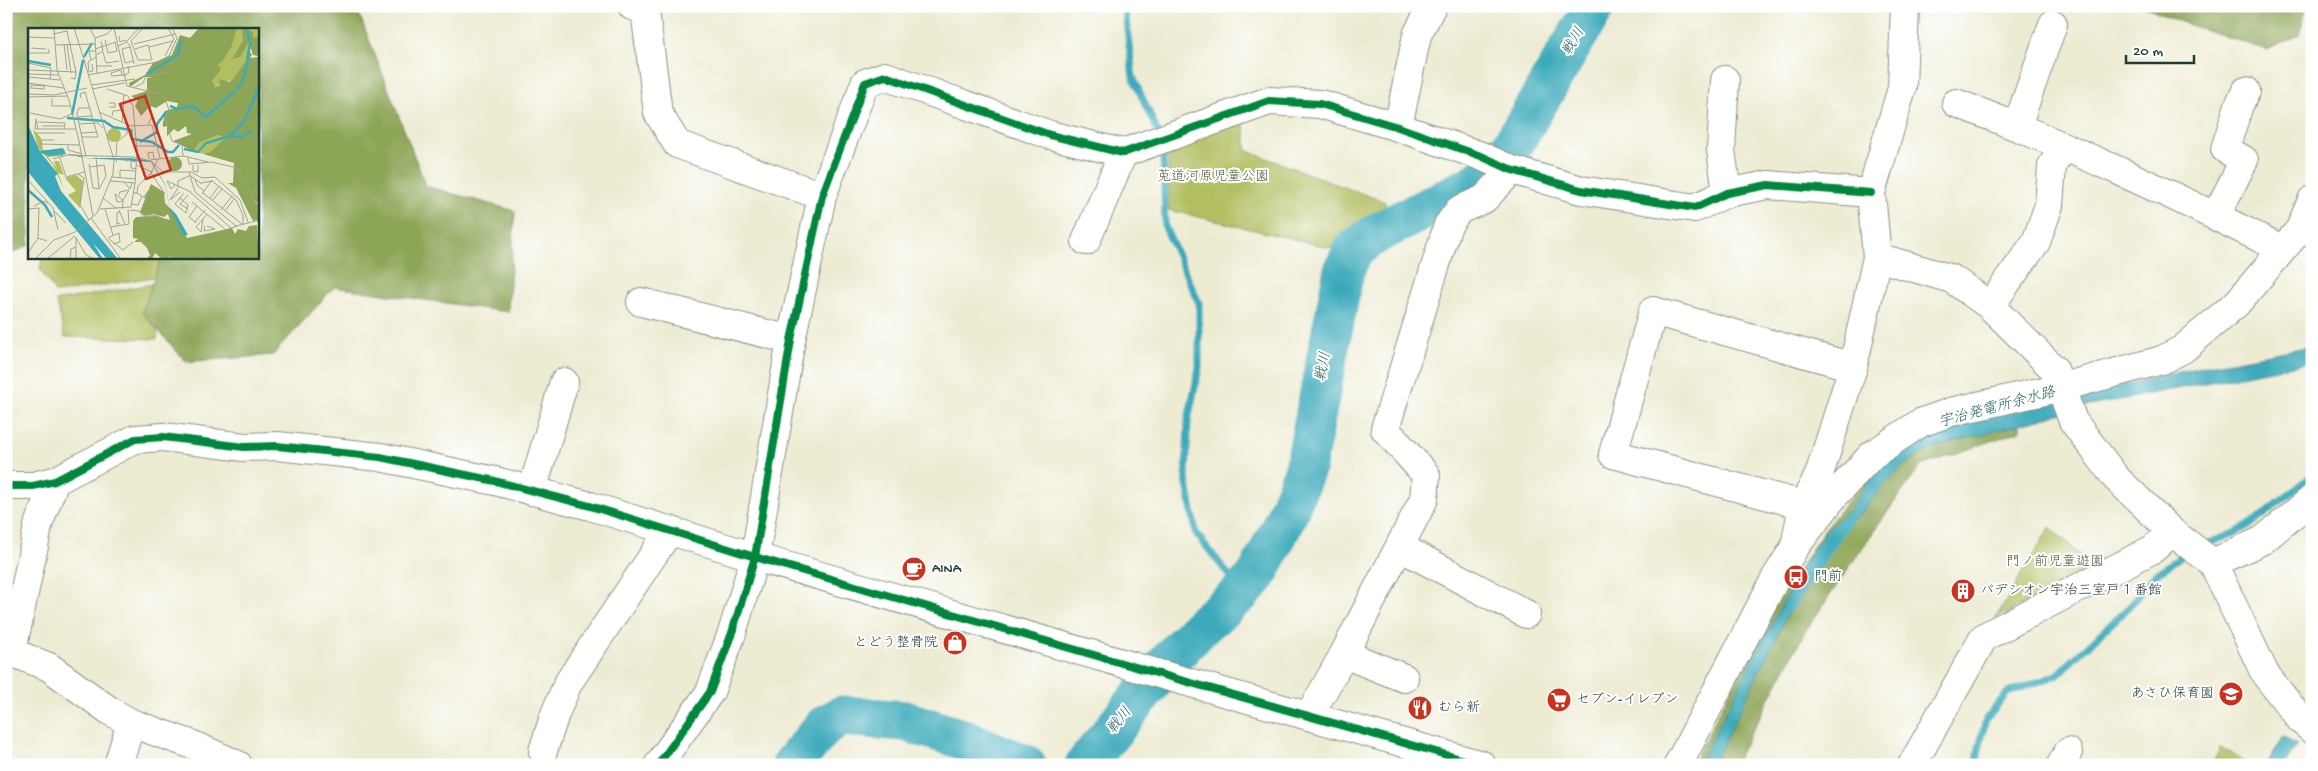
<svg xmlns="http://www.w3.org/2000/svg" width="2318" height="771" font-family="'Gochi Hand','Klee One',sans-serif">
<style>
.green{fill:#b2be60;stroke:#687e4a}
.forest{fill:#8da556;stroke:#567145}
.water{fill:#3caabb;stroke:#2e7478}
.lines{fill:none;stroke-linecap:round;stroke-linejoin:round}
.stream{stroke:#3caabb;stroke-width:7}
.river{stroke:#3caabb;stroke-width:41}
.minor-casing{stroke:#869484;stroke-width:30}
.minor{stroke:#fff;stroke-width:28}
.cycleway-casing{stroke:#fff;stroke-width:11}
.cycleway{stroke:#00873e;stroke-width:8}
.labels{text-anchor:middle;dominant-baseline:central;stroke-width:4;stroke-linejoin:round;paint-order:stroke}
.park-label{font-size:14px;fill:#4b6441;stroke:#fff}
.poi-label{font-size:14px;fill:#1f3d34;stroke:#fff;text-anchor:start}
.water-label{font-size:15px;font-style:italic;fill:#296363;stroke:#fff}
.inset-river{fill:none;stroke:#3caabb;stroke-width:2.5}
.inset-road{fill:none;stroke:#9ba593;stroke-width:1}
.view{fill:#c8321e;fill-opacity:0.15;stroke:#c8321e;stroke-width:2.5}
.inset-edge{fill:none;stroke:#1f3d34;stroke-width:2.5}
</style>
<rect width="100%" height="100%" fill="#fff"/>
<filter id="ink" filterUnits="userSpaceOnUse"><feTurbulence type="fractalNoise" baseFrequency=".02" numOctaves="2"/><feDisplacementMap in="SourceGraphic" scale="10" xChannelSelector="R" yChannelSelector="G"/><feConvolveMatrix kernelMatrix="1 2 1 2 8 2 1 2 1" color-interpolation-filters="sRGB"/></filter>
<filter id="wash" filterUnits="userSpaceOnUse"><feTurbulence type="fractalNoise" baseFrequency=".0096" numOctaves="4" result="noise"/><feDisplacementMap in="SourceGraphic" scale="20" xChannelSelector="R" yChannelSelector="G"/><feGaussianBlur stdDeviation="1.12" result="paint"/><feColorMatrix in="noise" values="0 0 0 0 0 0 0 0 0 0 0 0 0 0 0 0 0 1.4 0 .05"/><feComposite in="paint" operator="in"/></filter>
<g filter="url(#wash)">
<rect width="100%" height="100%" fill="#eeebd3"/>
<g class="green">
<path d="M 1243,115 L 1247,151 L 1385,202 L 1390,219 L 1344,251 L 1169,210 L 1168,141 Z"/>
<path d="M 42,258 L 163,258 L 154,277 L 56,293 L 40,270 Z"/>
<path d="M 159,283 L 157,339 L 65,337 L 56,301 Z"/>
<path d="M 2050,527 L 2094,567 L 1995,619 Z"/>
<path d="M 2220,748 L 2231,752 L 2248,765 L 2212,765 Z"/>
</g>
<g class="forest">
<path d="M 6,6 L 356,6 L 426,186 L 515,211 L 508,312 L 334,287 L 273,355 L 186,362 L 142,312 L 161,258 L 258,258 L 258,29 L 29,29 L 29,245 L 6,257 Z"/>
<path d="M 2144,6 L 2307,6 L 2299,35 L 2267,50 L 2181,22 Z"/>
<path d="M 2020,407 L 2020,431 L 1921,466 L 1880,522 L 1805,632 L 1734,765 L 1692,765 L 1767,619 L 1824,530 L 1880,462 Z"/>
</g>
<g class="water">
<path d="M 2312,346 L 2312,362 L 2089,406 L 1953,442 L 1927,451 L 1907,463 L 1881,488 L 1859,515 L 1835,536 L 1811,572 L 1788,613 L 1713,765 L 1698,765 L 1798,574 L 1825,531 L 1849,510 L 1869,480 L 1885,462 L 1929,430 L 2205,366 Z"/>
<path d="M 2284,736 L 2297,745 L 2284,765 L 2266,765 Z"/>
</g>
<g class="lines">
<g class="stream">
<path d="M 1119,6 L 1125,12 L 1133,77 L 1159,135"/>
<path d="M 1163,145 L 1165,227 L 1199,303 L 1199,368 L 1188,420 L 1186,478 L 1196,533 L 1242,592"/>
<path d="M 2209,543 L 2235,533 L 2256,521 L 2310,477"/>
<path d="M 1789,609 L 1849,520"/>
<path d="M 1349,765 L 1367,758 L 1398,765"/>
<path d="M 1977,765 L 1978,752 L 1986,719 L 2007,693 L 2057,675 L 2129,607 L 2154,576 L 2184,554"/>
</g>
<g class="river">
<path d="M 792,765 L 824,726 L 842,716 L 905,721 L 959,738 L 1026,765"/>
<path d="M 1085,765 L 1173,656 L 1205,623 L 1242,592 L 1258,574 L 1285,519 L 1305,469 L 1344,270 L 1354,249 L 1377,233 L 1473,185 L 1488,175 L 1513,144 L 1595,6"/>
</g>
</g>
</g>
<g filter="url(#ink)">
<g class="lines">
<defs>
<g id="minor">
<path d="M 632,6 L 645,10 L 658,113 L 677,144 L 822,196"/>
<path d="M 1725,80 L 1721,150 L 1727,193"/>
<path d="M 1956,103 C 2068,145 2175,196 2282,249"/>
<path d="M 2017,126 L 2053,24"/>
<path d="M 1398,127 L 1417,35 L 1432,6"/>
<path d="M 2216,216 L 2244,160 L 2225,149 L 2239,105 L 2246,91"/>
<path d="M 1086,241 L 1123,153"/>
<path d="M 1877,257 L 1952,279 L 1990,306 L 2054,369 L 2073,421 L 2116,478 L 2172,532 L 2213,563 L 2265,674 L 2301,720 L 2312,730"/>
<path d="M 641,302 L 791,340"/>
<path d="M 1990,306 L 2036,242 L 2049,205 L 2052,166 L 2063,147"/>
<path d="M 6,486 L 33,486 L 55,481 L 135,439 L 163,437 L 244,447 L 277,446 L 380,457 L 495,481 L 590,506 L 755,557 L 1170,677 L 1482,765"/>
<path d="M 532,491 L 564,382"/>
<path d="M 1803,505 L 1613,454 L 1653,311 L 1853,367"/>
<path d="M 1796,541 L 1803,505 L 1819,475 L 1853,367 L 1877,257 L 1871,193 L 1902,88 L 1905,6"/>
<path d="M 1400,547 L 1526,614"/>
<path d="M 2213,563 L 2263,540 L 2312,499"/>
<path d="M 6,650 L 49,667 L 110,711 L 131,723 L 193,745 L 238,765"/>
<path d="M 12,651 L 39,522 L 55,481"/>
<path d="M 1344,654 L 1404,678"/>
<path d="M 1309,716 L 1344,654 L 1424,499 L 1426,475 L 1385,429 L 1448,225 L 1459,210 L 1484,199 L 1512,170"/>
<path d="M 543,751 L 555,714 L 568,683 L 670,530"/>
<path d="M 118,765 L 131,723"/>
<path d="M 658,765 L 710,692 L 732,633 L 755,557 L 791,340 L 822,196 L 865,83 L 885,76 L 1050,135 L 1123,153 L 1269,101 L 1320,104 L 1398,127 L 1481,156 L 1512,170 L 1581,190 L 1695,208 L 1727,193 L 1768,185 L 1871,193"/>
<path d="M 1678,765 L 1776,577 L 1795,547 L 1835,495 L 1872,455 L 1920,423 L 1951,412 L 2062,387 L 2162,360 L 2183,349 L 2237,303 L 2300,229 L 2312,200"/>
<path d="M 1912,765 L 1984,637 L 2153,549 L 2172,532"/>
<path d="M 2061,765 L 2068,752"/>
</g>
</defs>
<use href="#minor" class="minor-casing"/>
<use href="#minor" class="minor"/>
<defs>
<g id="cycleway">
<path d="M 6,486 L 33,486 L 55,481 L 135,439 L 163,437 L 244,447 L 277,446 L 380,457 L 495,481 L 590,506 L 755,557 L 1170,677 L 1482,765"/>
<path d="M 658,765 L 710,692 L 732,633 L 755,557 L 791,340 L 822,196 L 865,83 L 885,76 L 1050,135 L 1123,153 L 1269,101 L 1320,104 L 1398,127 L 1481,156 L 1512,170 L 1581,190 L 1695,208 L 1727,193 L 1768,185 L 1871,193"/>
</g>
</defs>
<use href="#cycleway" class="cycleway-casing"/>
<use href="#cycleway" class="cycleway"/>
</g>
</g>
<defs>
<symbol id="cafe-disc" viewBox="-11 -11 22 22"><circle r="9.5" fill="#c8321e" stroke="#fff"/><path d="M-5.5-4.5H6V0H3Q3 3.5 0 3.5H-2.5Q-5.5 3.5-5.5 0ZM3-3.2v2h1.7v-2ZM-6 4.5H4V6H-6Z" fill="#fff"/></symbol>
<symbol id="bus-disc" viewBox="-11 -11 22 22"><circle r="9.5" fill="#c8321e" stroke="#fff"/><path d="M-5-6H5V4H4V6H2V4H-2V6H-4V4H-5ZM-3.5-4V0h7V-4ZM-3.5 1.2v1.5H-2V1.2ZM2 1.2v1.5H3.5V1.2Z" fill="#fff"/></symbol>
<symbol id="building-disc" viewBox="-11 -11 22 22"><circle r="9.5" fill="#c8321e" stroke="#fff"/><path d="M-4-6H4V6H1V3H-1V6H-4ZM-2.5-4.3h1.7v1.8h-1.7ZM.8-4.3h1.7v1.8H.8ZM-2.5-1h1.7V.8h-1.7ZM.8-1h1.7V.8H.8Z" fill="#fff"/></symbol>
<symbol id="shop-disc" viewBox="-11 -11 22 22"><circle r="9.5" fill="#c8321e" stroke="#fff"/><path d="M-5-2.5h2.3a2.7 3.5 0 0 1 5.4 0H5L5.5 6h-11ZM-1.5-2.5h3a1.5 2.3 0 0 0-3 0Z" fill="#fff"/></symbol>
<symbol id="school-disc" viewBox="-11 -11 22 22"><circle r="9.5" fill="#c8321e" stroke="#fff"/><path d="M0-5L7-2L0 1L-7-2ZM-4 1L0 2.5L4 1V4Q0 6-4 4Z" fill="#fff"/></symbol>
<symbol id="supermarket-disc" viewBox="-11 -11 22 22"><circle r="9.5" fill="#c8321e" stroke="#fff"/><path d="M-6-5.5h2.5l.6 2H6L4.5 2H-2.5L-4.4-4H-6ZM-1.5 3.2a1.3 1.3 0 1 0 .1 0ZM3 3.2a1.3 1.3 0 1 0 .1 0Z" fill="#fff"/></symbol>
<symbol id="restaurant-disc" viewBox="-11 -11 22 22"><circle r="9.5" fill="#c8321e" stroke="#fff"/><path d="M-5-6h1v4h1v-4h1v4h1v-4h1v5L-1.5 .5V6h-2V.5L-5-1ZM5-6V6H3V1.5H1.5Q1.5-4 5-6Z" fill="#fff"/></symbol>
</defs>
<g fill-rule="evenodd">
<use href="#cafe-disc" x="900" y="555" width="28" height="28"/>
<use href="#bus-disc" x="1782" y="563" width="28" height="28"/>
<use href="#building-disc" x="1949" y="577" width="28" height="28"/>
<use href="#shop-disc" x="941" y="629" width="28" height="28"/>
<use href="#school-disc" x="2217" y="680" width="28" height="28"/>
<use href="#supermarket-disc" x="1545" y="686" width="28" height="28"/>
<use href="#restaurant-disc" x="1406" y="694" width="28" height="28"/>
</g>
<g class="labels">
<g class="park-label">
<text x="1213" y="177">莵道河原児童公園</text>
<text x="2055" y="562">門ノ前児童遊園</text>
</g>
<g class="poi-label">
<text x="932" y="569">AINA</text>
<text x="1814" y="577">門前</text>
<text x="1980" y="591">パデシオン宇治三室戸１番館</text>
<text x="938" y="643" text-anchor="end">とどう整骨院</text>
<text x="2214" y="694" text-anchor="end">あさひ保育園</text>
<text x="1576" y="700">セブン-イレブン</text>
<text x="1438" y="708">むら新</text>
</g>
<g class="water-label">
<text transform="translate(1574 42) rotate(-59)">戦川</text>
<text transform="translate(1324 367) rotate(-79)">戦川</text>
<text transform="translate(1997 408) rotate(-15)">宇治発電所余水路</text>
<text transform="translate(1120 721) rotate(-51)">戦川</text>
</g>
</g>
<g transform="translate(28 28)">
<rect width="231" height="231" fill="#eeebd3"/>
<path d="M 209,0 L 231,0 L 231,11 L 223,15 L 219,33 L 206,51 L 186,59 L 183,57 L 188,36 L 200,24 ZM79 107a7 7 0 1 1 14 0a7 7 0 1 1-14 0ZM 5,101 L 13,110 L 15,122 L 37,122 L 35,128 L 20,129 L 28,139 L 26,133 L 31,133 L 36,147 L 30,145 L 36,162 L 25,137 L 10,119 ZM 190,107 L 197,110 L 182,124 L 177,126 L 165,122 L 171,115 ZM 48,147 L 55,153 L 52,180 L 40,167 L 48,163 L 37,150 Z" fill="#b2be60"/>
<path d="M 171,0 L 209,0 L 203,20 L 193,35 L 189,36 L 193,41 L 184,53 L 187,59 L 192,57 L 191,51 L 201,54 L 205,51 L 218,33 L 220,20 L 224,27 L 222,30 L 231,29 L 231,176 L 225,173 L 231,177 L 231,192 L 225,193 L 208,160 L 200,155 L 205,155 L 206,135 L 165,123 L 145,113 L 164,106 L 159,105 L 158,98 L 150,104 L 146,101 L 139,108 L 139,98 L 135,99 L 135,95 L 137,83 L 149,79 L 150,75 L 139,73 L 128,80 L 122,78 L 113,88 L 107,78 L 110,72 L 103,68 L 119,63 L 119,50 L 125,49 L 116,49 L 102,59 L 101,55 L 117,47 L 125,35 L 144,27 L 152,7 L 162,10 ZM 190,107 L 197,110 L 182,124 L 176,126 L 166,122 L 171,115 ZM 214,0 L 225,4 L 225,10 L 231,9 L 231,28 L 225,27 L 221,14 L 212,29 L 204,31 L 215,13 ZM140 136a7 7 0 1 1 14 0a7 7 0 1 1-14 0ZM 123,156 L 136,164 L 137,175 L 148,187 L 159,210 L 204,200 L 207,206 L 210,201 L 218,203 L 221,198 L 229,197 L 231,231 L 142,231 L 141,227 L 141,231 L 134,231 L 127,225 L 124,231 L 119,231 L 122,227 L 119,220 L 113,214 L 106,214 L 110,211 L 105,210 L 105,193 L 108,189 L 128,188 L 142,192 L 140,186 L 136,189 L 126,186 L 117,188 L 112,184 Z" fill="#8da556" fill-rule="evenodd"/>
<path d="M 0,97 L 12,123 L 35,120 L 38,126 L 51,127 L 57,130 L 102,130 L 118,132 L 124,134 L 137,156 L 142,180 L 148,186 L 160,207 L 155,207 L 142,181 L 137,157 L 123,134 L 57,130 L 38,126 L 21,128 L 13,125 L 30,146 L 27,148 L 33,163 L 90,231 L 79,231 L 65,215 L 75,231 L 72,231 L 1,145 Z" fill="#3caabb"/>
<path class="inset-river" d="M 56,29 L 64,15M 0,33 L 23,37M 119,46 L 150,27 L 153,12M 209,61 L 214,55 L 218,40 L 222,16 L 219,1M 142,78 L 149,81 L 165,78 L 178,89 L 207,63M 44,87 L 55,32M 39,90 L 76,93 L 85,99 L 103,102 L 104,111 L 124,114 L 140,124 L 145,124 L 151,117M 202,108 L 216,94 L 232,57M 203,108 L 213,109 L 224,103M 112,114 L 129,104 L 129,96 L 138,84M 156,121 L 170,124 L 178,115 L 202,108M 0,162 L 17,177 L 24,189"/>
<path class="inset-road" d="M 26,0 L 29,42 L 41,72 L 51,113 L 65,188M 46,0 L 57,35M 62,0 L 67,10 L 69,46M 86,0 L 99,58 L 136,67 L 141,82 L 137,91 L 144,113 L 154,117 L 155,128 L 160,129 L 161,136 L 184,134 L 209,140 L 226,172 L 232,176M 115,0 L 103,13 L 110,32 L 123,32M 25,6 L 39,3 L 48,44 L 47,51 L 43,50M 91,8 L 92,14 L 97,12 L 102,18 L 106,36M 0,9 L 26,10M 67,10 L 79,6 L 85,0M 77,12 L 80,25 L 89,23 L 87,14M 36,16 L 39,42M 39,16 L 43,45M 106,16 L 147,6M 28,17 L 67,16M 90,18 L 97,15 L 111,0M 102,19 L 94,21 L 97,35 L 106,33M 121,19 L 145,13M 3,20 L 18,21M 67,21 L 88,14M 107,21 L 120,17 L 124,32M 75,24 L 78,35 L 91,33M 0,25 L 21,25 L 21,21M 68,27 L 75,23 L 73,13M 137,28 L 146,11 L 140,0M 63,32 L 61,23 L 67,23M 0,35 L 23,40 L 22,51M 64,36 L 65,43 L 61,44 L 60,34 L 68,29M 68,38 L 84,38M 0,42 L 48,44M 0,46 L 30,47M 60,47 L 129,34 L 141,28 L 149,10 L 144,0M 94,47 L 93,42 L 83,45 L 84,48 L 97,47 L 101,45 L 100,38M 0,49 L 32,52M 0,55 L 36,60M 3,57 L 16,58 L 16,61 L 3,60 ZM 63,57 L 107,51M 107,59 L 115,55 L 118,48 L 142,44M 64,61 L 97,55M 0,66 L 26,67 L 59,60M 0,69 L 39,68M 24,70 L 24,78 L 42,78M 53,70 L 52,66 L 57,64 L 70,109 L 54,109M 81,75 L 87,75 L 87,79 L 81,79M 71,84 L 103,98 L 124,97 L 132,130M 2,85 L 32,91 L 44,86M 84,88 L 85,83 L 95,82M 49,89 L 64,88M 10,94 L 37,95 L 36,101M 94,94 L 96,66M 51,96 L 70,95 L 75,100M 120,96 L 124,89 L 120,64M 14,98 L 37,98M 10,101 L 8,91 L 7,101 L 48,101M 8,105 L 37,105M 53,105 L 69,104M 13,116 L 52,117M 14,117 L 13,112 L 26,112M 40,117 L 40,122 L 54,126M 108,118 L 128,118M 88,128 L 89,114 L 99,106 L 100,97M 58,129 L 49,86 L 51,80 L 62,80M 68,129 L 71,161M 160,129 L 180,134M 32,130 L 38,149 L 50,146M 25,131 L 39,127 L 106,129 L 123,133 L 135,144 L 163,144 L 174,150 L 187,149 L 212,172 L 220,194M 121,131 L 120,125 L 125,124 L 126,132M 122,132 L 155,128M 88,134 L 89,131 L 99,131 L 98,134M 61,136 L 65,160 L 71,161M 108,137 L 124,144M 165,137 L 165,143 L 170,144 L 170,137M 62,139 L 76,137 L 78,148 L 71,161M 108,141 L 103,140 L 103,133 L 109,134M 56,144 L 50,146 L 56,150 L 52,177 L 61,192M 161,144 L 167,164 L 208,198 L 232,192M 123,145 L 137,166M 161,147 L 174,156M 84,149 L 108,151M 92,150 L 92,142 L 108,143M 167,151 L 169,157 L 176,163M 0,152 L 25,180 L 30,202M 82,153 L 107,155M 96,154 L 102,161 L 104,155M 173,155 L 184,153 L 208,172 L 215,187 L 215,196M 147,157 L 143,161 L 139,153 L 163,164M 150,159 L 150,153 L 161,148M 150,160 L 142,172 L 152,164M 162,164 L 203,200M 106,165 L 109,165 L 110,158 L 123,145 L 130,131M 109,165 L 117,170 L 120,163 L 116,169M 175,165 L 214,196M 174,166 L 184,152M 91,167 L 92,164 L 101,162 L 95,172M 75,170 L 89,181M 152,170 L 160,177 L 158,185 L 147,176 L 156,165M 182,170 L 191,158M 184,173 L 194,161M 164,174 L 198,202 L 209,198M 104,176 L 110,177 L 114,168M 6,178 L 16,173 L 20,175M 0,181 L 11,180 L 10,210 L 19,213M 72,181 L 103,179 L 107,155 L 109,124 L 105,78 L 100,68 L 79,61M 77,181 L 85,207M 94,181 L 95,174 L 95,172 L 87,166 L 89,174 L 95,173M 160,181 L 152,176 L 160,167M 91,182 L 97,196M 102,182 L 111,183 L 116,189 L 128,187 L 139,193M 193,182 L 204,168M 26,183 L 38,195M 197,183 L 206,171M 92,184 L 89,185 L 89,196 L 92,195M 63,190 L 93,231M 175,191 L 173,204 L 168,199 L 175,191 L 179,186M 167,194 L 177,182M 168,195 L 161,189 L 169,178M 177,198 L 176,203 L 187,201 L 179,198M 82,199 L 101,196 L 100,181M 48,209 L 48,231M 48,210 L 58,227 L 66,231M 80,210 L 91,205 L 92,214 L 85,216M 81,211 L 95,222 L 105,214M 0,225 L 10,210M 7,231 L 26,212 L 47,204 L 69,185 L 85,146 L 86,132 L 56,32M 19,231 L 47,208M 42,231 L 43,221 L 48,219"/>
<path class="view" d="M 117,68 L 143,142 L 118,151 L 92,76 Z"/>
<rect width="231" height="231" class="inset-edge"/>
</g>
<rect width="2318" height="771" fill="none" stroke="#fff" stroke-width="25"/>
<path d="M2126 55v8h68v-8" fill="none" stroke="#1f3d34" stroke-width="2.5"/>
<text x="2133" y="55" font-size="15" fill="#1f3d34" stroke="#ffffff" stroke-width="4" paint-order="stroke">20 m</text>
</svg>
